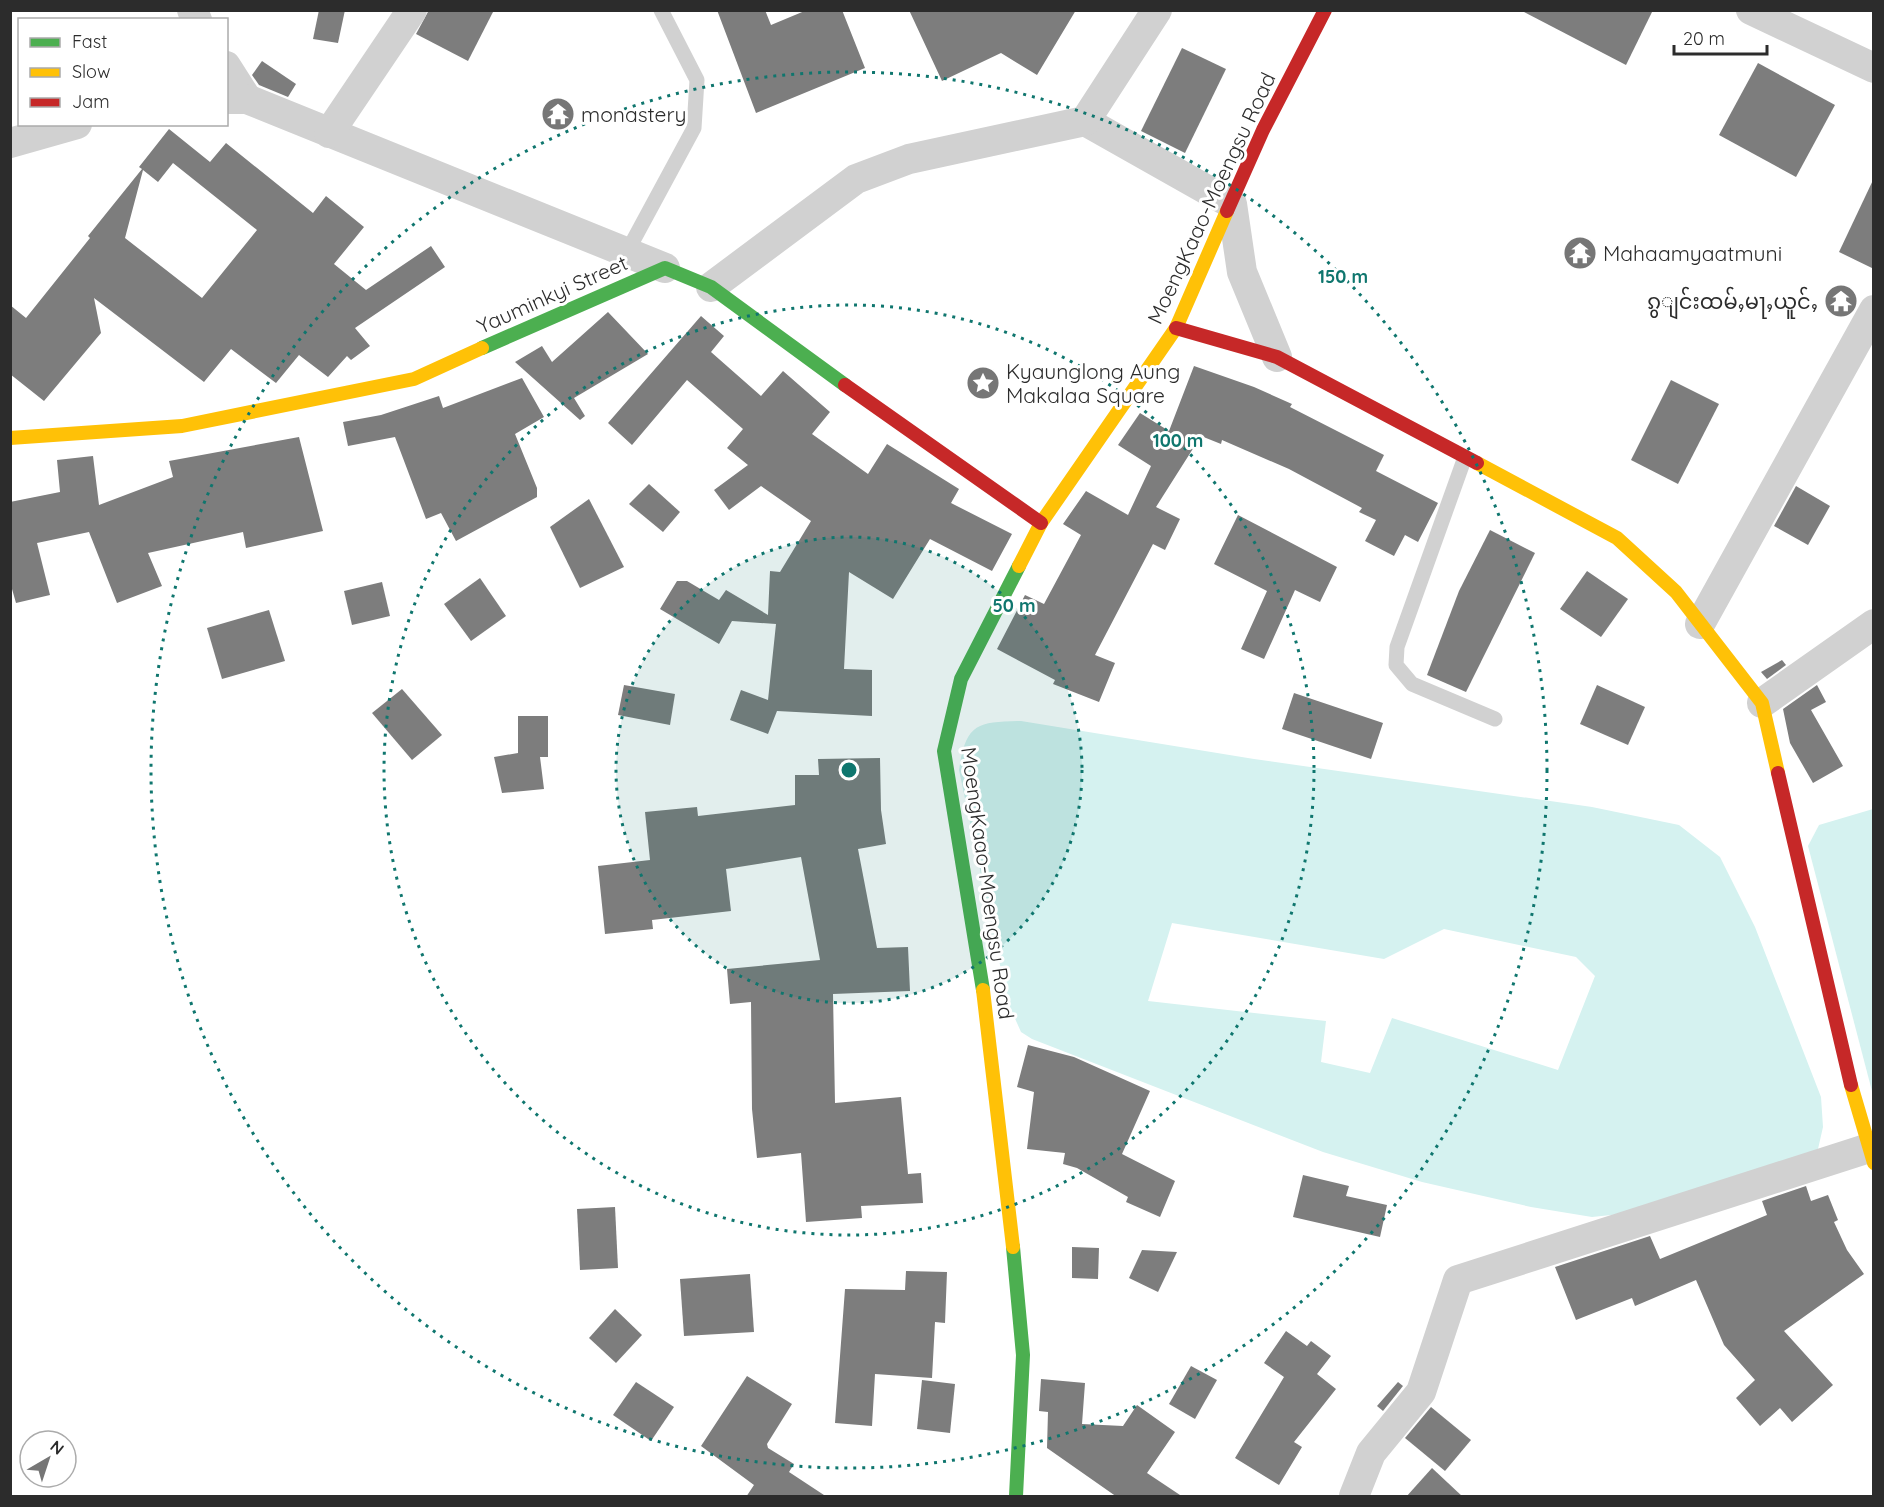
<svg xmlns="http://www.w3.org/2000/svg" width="1884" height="1507" font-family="Quicksand,'Noto Sans Myanmar',sans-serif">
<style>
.water{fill:#d5f2f0;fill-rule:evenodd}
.building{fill:#7d7d7d;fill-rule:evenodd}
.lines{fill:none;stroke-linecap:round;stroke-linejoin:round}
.lane{stroke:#d1d1d1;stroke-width:15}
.street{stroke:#d1d1d1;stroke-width:30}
.fast{stroke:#4caf50;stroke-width:14}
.slow{stroke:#ffc107;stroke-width:14}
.jam{stroke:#c62828;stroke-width:14}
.ring{fill:none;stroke:#0f766e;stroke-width:3;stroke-dasharray:3 6}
.labels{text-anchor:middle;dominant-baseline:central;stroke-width:6;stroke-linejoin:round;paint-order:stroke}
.poi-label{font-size:21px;fill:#2c2c2c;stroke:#fff;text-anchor:start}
.street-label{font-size:21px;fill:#2c2c2c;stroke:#fff}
.centre{fill:#0f766e;stroke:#fff;stroke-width:3}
.ring-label{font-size:18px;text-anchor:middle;font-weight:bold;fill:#0f766e;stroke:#fff;stroke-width:6;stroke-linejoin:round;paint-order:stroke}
</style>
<rect width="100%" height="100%" fill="#fff"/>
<g class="water">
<path d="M 1021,721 L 1254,759 L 1592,807 L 1679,825 L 1720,857 L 1755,927 L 1821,1097 L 1823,1127 L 1818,1149 L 1804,1163 L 1640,1212 L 1592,1217 L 1531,1207 L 1422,1182 L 1323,1152 L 1032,1039 L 1021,1032 L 1008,1003 L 959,770 C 966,723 977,722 1021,721 ZM 1172,923 L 1384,959 L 1444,929 L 1576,957 L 1595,976 L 1558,1070 L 1392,1018 L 1370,1073 L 1321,1062 L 1326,1021 L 1148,1001 Z"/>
<path d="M 1873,809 L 1873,1095 L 1808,846 L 1819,825 Z"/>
</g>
<g class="building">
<path d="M 319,10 L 345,10 L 338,43 L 313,39 Z"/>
<path d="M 429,10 L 494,10 L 468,61 L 416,34 Z"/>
<path d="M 717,10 L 765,10 L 771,25 L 807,10 L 842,10 L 865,68 L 756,113 Z"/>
<path d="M 909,10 L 1076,10 L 1037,75 L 1001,53 L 942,81 Z"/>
<path d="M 1520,10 L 1653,10 L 1626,65 Z"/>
<path d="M 1182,48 L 1226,69 L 1185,153 L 1141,131 Z"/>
<path d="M 262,61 L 296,84 L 288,97 L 259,85 L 252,75 Z"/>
<path d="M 1758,63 L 1835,105 L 1796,177 L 1719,135 Z"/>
<path d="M 169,129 L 210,162 L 226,143 L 313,213 L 326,196 L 364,227 L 334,264 L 366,290 L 431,246 L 445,267 L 355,328 L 370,346 L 351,360 L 347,356 L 328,377 L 299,355 L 276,383 L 231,349 L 204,382 L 94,298 L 101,333 L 44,401 L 10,374 L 10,305 L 26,318 L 90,238 L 88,236 L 142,169 L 139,167 ZM 173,163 L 257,230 L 202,298 L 125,238 L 143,170 L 158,182 Z"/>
<path d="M 1874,178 L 1874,269 L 1839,252 Z"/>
<path d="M 608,312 L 648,354 L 574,398 L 585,416 L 580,420 L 515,362 L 542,346 L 552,362 Z"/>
<path d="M 701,316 L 724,336 L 711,352 L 761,396 L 783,371 L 830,412 L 812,434 L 868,474 L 887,444 L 959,489 L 951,503 L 1012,534 L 992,571 L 930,539 L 893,599 L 849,572 L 844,669 L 872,670 L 872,716 L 777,711 L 768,734 L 730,720 L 741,690 L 768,700 L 776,624 L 732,621 L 719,644 L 660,609 L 677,581 L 687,581 L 719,600 L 726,590 L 768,615 L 770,571 L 780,572 L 811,521 L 761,486 L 729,510 L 714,490 L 748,465 L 727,448 L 743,429 L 687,380 L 632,445 L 608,423 Z"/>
<path d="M 1194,366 L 1254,387 L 1292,404 L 1290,407 L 1384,455 L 1376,471 L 1438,503 L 1418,542 L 1405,535 L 1394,556 L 1365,541 L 1376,520 L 1359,512 L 1362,508 L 1289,469 L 1222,440 L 1221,444 L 1201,436 L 1156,507 L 1180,519 L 1165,550 L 1153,544 L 1095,655 L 1115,663 L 1099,702 L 1053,684 L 1055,680 L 997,649 L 1025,595 L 1044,604 L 1081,535 L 1063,524 L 1086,491 L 1128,515 L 1151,466 L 1118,445 L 1140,413 L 1169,431 Z"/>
<path d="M 522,378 L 544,417 L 515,434 L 537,488 L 537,497 L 456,541 L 441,513 L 426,519 L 395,437 L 348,446 L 343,422 L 381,415 L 439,396 L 443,408 Z"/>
<path d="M 1671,380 L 1719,404 L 1678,484 L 1631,460 Z"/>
<path d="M 299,437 L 323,531 L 246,548 L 243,532 L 148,553 L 162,586 L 117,603 L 89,532 L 37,543 L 50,595 L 16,603 L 10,582 L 10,502 L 60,492 L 57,460 L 93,456 L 99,505 L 173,477 L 169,461 Z"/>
<path d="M 649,484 L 680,512 L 663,532 L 629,504 Z"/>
<path d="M 1796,486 L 1830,506 L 1808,545 L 1774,526 Z"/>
<path d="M 589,499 L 624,567 L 580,588 L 550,527 Z"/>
<path d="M 1238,515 L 1337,567 L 1320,602 L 1295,590 L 1264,659 L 1241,649 L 1267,591 L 1214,564 Z"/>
<path d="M 1490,530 L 1535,553 L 1466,692 L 1427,675 L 1459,591 Z"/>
<path d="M 1587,571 L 1628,599 L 1601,637 L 1560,609 Z"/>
<path d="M 480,578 L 506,616 L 471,641 L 444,604 Z"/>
<path d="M 382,582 L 390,616 L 352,625 L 344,591 Z"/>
<path d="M 269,610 L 285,661 L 222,679 L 207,628 Z"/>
<path d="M 1782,660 L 1786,665 L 1767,679 L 1761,672 Z"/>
<path d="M 624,685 L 675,694 L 670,725 L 618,715 Z"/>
<path d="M 1597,685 L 1645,707 L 1628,745 L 1580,724 Z"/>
<path d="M 1817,685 L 1826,702 L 1811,710 L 1843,766 L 1813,783 L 1790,743 L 1783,709 Z"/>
<path d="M 402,689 L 442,735 L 412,760 L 372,713 Z"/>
<path d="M 1294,693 L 1383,723 L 1371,759 L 1282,729 Z"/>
<path d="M 518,716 L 548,716 L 548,757 L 540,757 L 544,789 L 502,793 L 494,757 L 518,753 Z"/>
<path d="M 880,758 L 881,810 L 886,844 L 858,849 L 877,948 L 908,947 L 910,991 L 833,994 L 835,1103 L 901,1097 L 908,1174 L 921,1173 L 923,1203 L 861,1206 L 862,1218 L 806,1222 L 801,1153 L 757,1158 L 752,1109 L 751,1002 L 730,1004 L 727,969 L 820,960 L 801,857 L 726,869 L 731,911 L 652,920 L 653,929 L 605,934 L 598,866 L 650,860 L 645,812 L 697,807 L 698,816 L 795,805 L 795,775 L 819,775 L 818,759 Z"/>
<path d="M 1028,1045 L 1074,1057 L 1150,1091 L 1122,1154 L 1175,1181 L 1160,1217 L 1126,1202 L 1128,1197 L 1077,1168 L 1063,1164 L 1065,1153 L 1027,1149 L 1034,1092 L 1017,1087 Z"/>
<path d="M 1303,1175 L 1349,1186 L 1346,1196 L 1387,1205 L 1380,1237 L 1293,1217 Z"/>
<path d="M 1806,1186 L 1811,1201 L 1828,1195 L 1838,1220 L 1834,1222 L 1847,1250 L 1864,1274 L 1784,1331 L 1833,1385 L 1792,1422 L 1780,1408 L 1760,1426 L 1736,1398 L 1755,1380 L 1724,1345 L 1696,1280 L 1635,1306 L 1632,1298 L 1576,1320 L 1555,1267 L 1650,1236 L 1660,1259 L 1767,1215 L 1762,1201 Z"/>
<path d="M 615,1207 L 618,1268 L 580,1270 L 577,1209 Z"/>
<path d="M 1072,1247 L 1099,1248 L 1098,1279 L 1072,1278 Z"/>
<path d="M 1142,1250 L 1177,1252 L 1158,1292 L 1129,1278 Z"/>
<path d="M 906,1271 L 947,1272 L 945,1323 L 935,1322 L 932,1378 L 875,1374 L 872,1426 L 835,1423 L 845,1289 L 905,1290 Z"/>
<path d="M 750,1274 L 754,1332 L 684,1336 L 680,1279 Z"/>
<path d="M 615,1309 L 642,1335 L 616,1363 L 589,1338 Z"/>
<path d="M 1286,1331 L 1307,1346 L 1311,1341 L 1331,1356 L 1317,1374 L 1336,1389 L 1294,1442 L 1302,1447 L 1279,1485 L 1235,1458 L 1284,1377 L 1264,1363 Z"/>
<path d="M 1191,1366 L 1217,1380 L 1195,1419 L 1169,1404 Z"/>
<path d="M 747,1376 L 792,1404 L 767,1444 L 768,1448 L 794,1464 L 789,1472 L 827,1497 L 746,1497 L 754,1485 L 701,1446 Z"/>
<path d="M 1041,1379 L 1085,1383 L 1082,1424 L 1123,1426 L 1137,1405 L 1175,1432 L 1147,1473 L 1183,1497 L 1117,1497 L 1047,1448 L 1048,1412 L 1039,1411 Z"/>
<path d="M 922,1380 L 955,1384 L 950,1433 L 917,1429 Z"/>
<path d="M 636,1382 L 674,1407 L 651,1441 L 613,1415 Z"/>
<path d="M 1398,1382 L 1403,1386 L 1383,1411 L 1377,1406 Z"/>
<path d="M 1431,1407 L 1471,1440 L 1445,1471 L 1405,1438 Z"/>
<path d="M 1432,1468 L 1463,1497 L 1406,1497 Z"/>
</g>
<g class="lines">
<g class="lane">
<path d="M 627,252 L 694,128 L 697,80 L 661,10"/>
<path d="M 1465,457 L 1397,647 L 1396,665 L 1412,684 L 1495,719"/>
</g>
<g class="street">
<path d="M 192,10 L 197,20"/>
<path d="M 1751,10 L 1874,68"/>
<path d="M 226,66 L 247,99"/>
<path d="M 226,99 L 247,99 L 665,268"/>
<path d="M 1085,121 L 1232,204 L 1242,272 L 1277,357"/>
<path d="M 329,133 L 412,10"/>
<path d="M 10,143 L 77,124"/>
<path d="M 711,287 L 856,179 L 909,159 L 1085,121 L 1157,10"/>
<path d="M 1700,624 L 1874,310"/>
<path d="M 1762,703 L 1874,624"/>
<path d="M 1354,1496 L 1371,1453 L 1421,1392 L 1458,1280 L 1869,1148"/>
</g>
<g class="fast">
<path d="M 482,348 L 665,268 L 711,287 L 845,385"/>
<path d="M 983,990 L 944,751 L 961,679 L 1019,566"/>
<path d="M 1013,1247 L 1023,1355 L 1016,1496"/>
</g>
<g class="slow">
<path d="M 10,438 L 182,426 L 414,379 L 482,348"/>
<path d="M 1477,463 L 1617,538 L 1676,592 L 1762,703 L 1778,773"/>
<path d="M 1019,566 L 1041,523 L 1176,328 L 1227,211"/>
<path d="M 983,990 L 1013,1247"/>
<path d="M 1851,1085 L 1874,1163"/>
</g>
<g class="jam">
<path d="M 1227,211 L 1263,130 L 1325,10"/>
<path d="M 1176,328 L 1277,357 L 1477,463"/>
<path d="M 845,385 L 1041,523"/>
<path d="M 1778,773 L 1851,1085"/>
</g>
</g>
<circle cx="849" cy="770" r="233" fill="#0f766e" fill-opacity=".12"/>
<g class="ring">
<circle cx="849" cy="770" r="233"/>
<circle cx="849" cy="770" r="465"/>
<circle cx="849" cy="770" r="698"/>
</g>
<defs>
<symbol id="temple-disc" viewBox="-11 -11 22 22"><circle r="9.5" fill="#767676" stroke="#fff"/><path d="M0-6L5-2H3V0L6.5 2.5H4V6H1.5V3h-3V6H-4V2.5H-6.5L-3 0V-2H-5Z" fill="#fff"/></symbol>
<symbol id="sight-disc" viewBox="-11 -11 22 22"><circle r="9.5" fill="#767676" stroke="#fff"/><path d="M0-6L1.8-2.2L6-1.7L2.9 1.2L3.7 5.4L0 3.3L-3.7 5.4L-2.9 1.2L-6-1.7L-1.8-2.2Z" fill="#fff"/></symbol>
</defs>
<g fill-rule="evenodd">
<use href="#temple-disc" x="539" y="95" width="38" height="38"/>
<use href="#temple-disc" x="1561" y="234" width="38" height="38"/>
<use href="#temple-disc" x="1822" y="282" width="38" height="38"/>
<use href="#sight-disc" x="964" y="364" width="38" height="38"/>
</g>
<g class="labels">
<g class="poi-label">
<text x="581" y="114">monastery</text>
<text x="1603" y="253">Mahaamyaatmuni</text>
<text x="1818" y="301" text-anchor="end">ၵွျင်းထမ်ႇမႃႇယူင်ႇ</text>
<text x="1006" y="371">Kyaunglong Aung<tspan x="1006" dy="24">Makalaa Square</tspan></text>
</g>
<g class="street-label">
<text transform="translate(1211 198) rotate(-65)">MoengKaao-Moengsu Road</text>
<text transform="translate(552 294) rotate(-24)">Yauminkyi Street</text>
<text transform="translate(988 883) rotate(82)">MoengKaao-Moengsu Road</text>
</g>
</g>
<circle cx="849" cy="770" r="9" class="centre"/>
<g class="ring-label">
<text x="1343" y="283">150 m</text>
<text x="1178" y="447">100 m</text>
<text x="1014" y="612">50 m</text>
</g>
<rect width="1884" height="1507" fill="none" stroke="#2c2c2c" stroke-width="24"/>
<rect x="18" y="18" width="210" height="108" fill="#ffffff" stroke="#ababab" stroke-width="1.5"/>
<rect x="30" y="38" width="30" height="9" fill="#4caf50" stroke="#ababab" stroke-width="1.5"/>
<text x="72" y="48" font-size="18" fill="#2c2c2c">Fast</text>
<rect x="30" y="68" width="30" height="9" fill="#ffc107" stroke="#ababab" stroke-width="1.5"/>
<text x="72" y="78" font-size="18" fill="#2c2c2c">Slow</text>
<rect x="30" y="98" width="30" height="9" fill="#c62828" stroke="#ababab" stroke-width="1.5"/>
<text x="72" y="108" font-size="18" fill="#2c2c2c">Jam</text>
<g transform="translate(48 1459) rotate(39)"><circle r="28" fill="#ffffff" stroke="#ababab" stroke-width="1.5"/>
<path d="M0-4.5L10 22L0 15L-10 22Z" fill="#767676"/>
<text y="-9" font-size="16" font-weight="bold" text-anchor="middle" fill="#2c2c2c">N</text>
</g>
<path d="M1674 45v9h93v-9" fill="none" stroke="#2c2c2c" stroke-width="3"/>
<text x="1683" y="45" font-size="18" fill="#2c2c2c" stroke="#ffffff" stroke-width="4.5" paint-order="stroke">20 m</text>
</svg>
